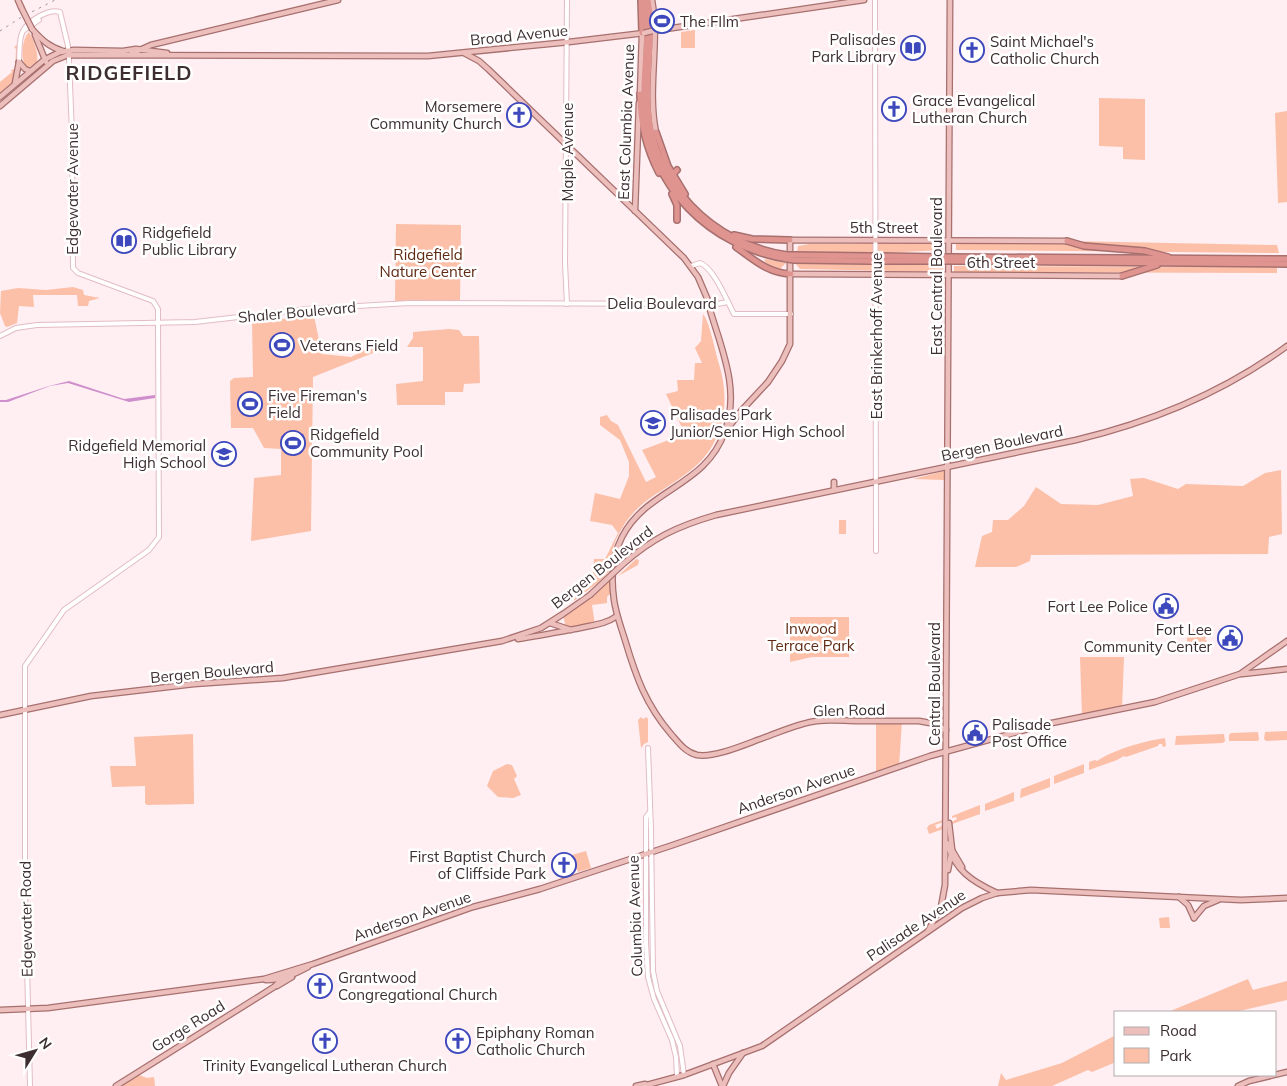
<svg xmlns="http://www.w3.org/2000/svg" width="1287" height="1086" font-family="Mulish,sans-serif">
<style>
.green{fill:#fcbfa8}
.water{fill:#ce8fcc}
.lines{fill:none;stroke-linecap:round;stroke-linejoin:round}
.minor-casing{stroke:#e2bcc4;stroke-width:6}
.major-casing{stroke:#a7706f;stroke-width:7}
.highway-casing{stroke:#a7706f;stroke-width:8}
.minor{stroke:#fff;stroke-width:4}
.major{stroke:#ecbfbc;stroke-width:4.5}
.highway{stroke:#e09490;stroke-width:5}
.rail{stroke:#a39396;stroke-width:1;stroke-dasharray:2.5 5;stroke-linecap:butt}
.major-bridge-casing{stroke:#a7706f;stroke-width:7;stroke-linecap:butt}
.highway-bridge-casing{stroke:#a7706f;stroke-width:8;stroke-linecap:butt}
.major-bridge{stroke:#ecbfbc;stroke-width:4.5}
.highway-bridge{stroke:#e09490;stroke-width:5}
.labels{text-anchor:middle;dominant-baseline:central;stroke-width:5;stroke-linejoin:round;paint-order:stroke}
.poi-label{font-size:15px;fill:#3d2e31;stroke:#fff;text-anchor:start}
.street-label{font-size:15px;fill:#3d2e31;stroke:#fff}
.park-label{font-size:15px;fill:#5f2a14;stroke:#fff}
.district-label{font-size:20px;font-weight:bold;letter-spacing:1px;fill:#3d2e31;stroke:#fff}
</style>
<rect width="100%" height="100%" fill="#ffeff2"/>
<g class="green">
<path d="M 695,30 L 695,48 L 681,48 L 681,32 Z"/>
<path d="M 29,32 C 33,38 39,53 37,62 L 28,68 C 19,61 22,39 29,32 Z"/>
<path d="M 17,45 L 18,47 L 16,78 L 13,82 L 0,93 L 0,82 L 12,72 L 11,70 L 15,69 L 16,49 L 14,47 Z"/>
<path d="M 1099,98 L 1145,99 L 1145,160 L 1123,159 L 1123,147 L 1099,146 Z"/>
<path d="M 1287,111 L 1287,202 L 1278,203 L 1275,113 Z"/>
<path d="M 396,224 L 461,225 L 460,302 L 395,301 Z"/>
<path d="M 942,239 L 942,250 L 863,254 L 797,252 L 798,246 L 809,244 L 844,244 Z"/>
<path d="M 956,239 L 1277,245 L 1279,253 L 956,250 Z"/>
<path d="M 766,259 L 786,263 L 779,270 L 767,264 L 764,260 Z"/>
<path d="M 795,263 L 943,265 L 943,272 L 800,269 Z"/>
<path d="M 954,266 L 1277,267 L 1277,273 L 954,272 Z"/>
<path d="M 73,287 L 83,290 L 84,295 L 100,298 L 89,301 L 88,306 L 78,306 L 77,295 L 33,295 L 34,307 L 19,306 L 17,323 L 7,327 L 5,326 L 0,313 L 1,291 L 18,288 L 46,290 Z"/>
<path d="M 703,314 C 710,323 715,351 719,364 C 731,402 724,444 691,470 C 673,485 652,494 636,510 C 626,520 616,536 613,549 C 611,556 612,565 609,571 C 606,578 581,595 574,601 L 573,595 L 581,593 L 592,585 L 594,559 L 605,559 L 618,533 L 612,525 L 590,521 L 595,493 L 620,499 L 629,476 L 629,462 L 620,440 L 600,425 L 600,417 L 607,415 L 611,421 L 618,425 L 646,482 L 656,477 L 642,450 L 685,434 L 666,394 L 678,391 L 677,380 L 694,380 L 695,363 L 702,363 L 695,348 L 701,341 Z"/>
<path d="M 314,316 L 322,354 L 351,357 L 378,343 L 390,343 L 388,353 L 373,353 L 313,377 L 311,531 L 251,541 L 254,478 L 281,475 L 281,449 L 264,448 L 253,428 L 231,428 L 230,381 L 234,378 L 253,377 L 252,322 Z"/>
<path d="M 449,329 L 459,330 L 463,336 L 479,336 L 480,383 L 464,384 L 463,392 L 445,392 L 445,405 L 397,405 L 396,384 L 423,381 L 423,347 L 407,347 L 413,338 L 413,332 Z"/>
<path d="M 1281,470 L 1282,534 L 1269,537 L 1268,554 L 1031,555 L 1030,561 L 1016,567 L 975,567 L 982,536 L 992,532 L 993,520 L 1008,520 L 1024,506 L 1036,487 L 1061,504 L 1098,505 L 1133,496 L 1130,479 L 1144,478 L 1178,489 L 1186,484 L 1243,486 L 1265,473 Z"/>
<path d="M 944,471 L 945,479 L 944,480 L 913,479 Z"/>
<rect x="839" y="520" width="7" height="14"/>
<path d="M 636,559 L 639,560 L 638,565 L 618,576 Z"/>
<path d="M 614,574 L 613,591 L 607,597 L 607,603 L 592,605 L 595,625 L 568,628 L 565,624 L 563,614 Z"/>
<path d="M 790,617 L 849,617 L 849,657 L 812,657 L 790,662 Z"/>
<path d="M 1187,629 L 1209,629 L 1209,633 L 1205,639 L 1209,644 L 1209,650 L 1187,650 Z"/>
<path d="M 1080,657 L 1124,657 L 1122,709 L 1082,717 Z"/>
<path d="M 641,717 L 643,719 L 647,717 L 648,720 L 648,742 L 644,744 L 641,748 L 638,720 Z"/>
<path d="M 876,721 L 902,721 L 899,767 L 876,775 Z"/>
<path d="M 1287,731 L 1287,740 L 1266,741 L 1264,739 L 1265,732 Z"/>
<path d="M 1258,732 L 1259,740 L 1257,741 L 1229,741 L 1229,735 L 1231,733 Z"/>
<path d="M 193,734 L 194,804 L 147,805 L 145,803 L 145,786 L 112,787 L 110,766 L 136,766 L 134,737 Z"/>
<path d="M 1224,734 L 1225,741 L 1223,743 L 1175,745 L 1176,736 Z"/>
<path d="M 1165,738 L 1166,746 L 1163,747 L 1162,744 L 1159,744 L 1158,746 L 1126,757 L 1124,756 L 1117,760 L 1089,770 L 1089,762 L 1095,760 L 1097,761 C 1113,750 1144,741 1165,738 Z"/>
<path d="M 507,764 L 512,765 L 517,776 L 514,779 L 521,795 L 513,798 L 498,797 L 487,786 L 493,771 Z"/>
<path d="M 1084,764 L 1084,773 L 1054,784 L 1054,776 Z"/>
<path d="M 1050,778 L 1050,787 L 1020,798 L 1021,789 Z"/>
<path d="M 1014,792 L 1014,801 L 985,811 L 985,804 Z"/>
<path d="M 980,805 L 980,814 L 952,824 L 952,822 L 957,819 L 956,817 L 952,818 L 952,816 Z"/>
<path d="M 943,820 L 943,822 L 935,825 L 937,829 L 943,825 L 943,829 L 929,834 L 927,828 L 929,825 Z"/>
<path d="M 586,851 L 591,868 L 578,872 L 572,855 Z"/>
<path d="M 1169,917 L 1170,928 L 1160,928 L 1159,918 Z"/>
<path d="M 1248,979 L 1253,990 L 1287,981 L 1287,1000 L 1235,1012 L 1168,1012 Z"/>
<path d="M 1116,1035 L 1116,1062 L 1092,1072 L 1088,1070 L 1052,1086 L 998,1086 L 1001,1073 L 1006,1080 L 1062,1063 Z"/>
<path d="M 139,1075 L 147,1078 L 154,1077 L 155,1086 L 120,1086 Z"/>
</g>
<g class="water">
<path d="M 69,381 L 124,399 L 155,395 L 155,398 L 129,402 L 68,383 L 50,386 L 8,402 L 0,402 L 0,400 L 6,400 L 49,386 Z"/>
<path d="M 297,434 L 304,434 L 304,446 L 281,446 L 281,436 L 287,435 L 288,440 L 297,440 Z"/>
</g>
<g class="lines">
<defs>
<g id="minor">
<path d="M 875,0 L 876,551"/>
<path d="M 24,30 L 39,20"/>
<path d="M 19,62 C 20,53 18,40 23,31 C 28,21 49,8 60,12 L 68,46 L 69,59 L 72,134 L 73,268 L 78,273 L 153,301 L 158,309 L 158,323 L 159,537 L 149,550 L 64,610 L 25,666 L 25,884 L 30,1086"/>
<path d="M 691,266 L 700,263 C 714,268 727,301 734,314 L 791,314"/>
<path d="M 567,304 L 565,263 L 567,0"/>
<path d="M 0,336 L 16,328 L 37,325 L 195,322 L 307,309 L 409,303 L 717,304 L 728,302"/>
<path d="M 648,748 L 651,830 L 653,971 L 657,991 L 680,1046 L 684,1075"/>
<path d="M 650,812 L 646,817 L 646,943 L 648,977 L 654,999 L 672,1040 L 676,1057 L 677,1076"/>
</g>
<g id="major">
<path d="M 18,0 L 21,7"/>
<path d="M 652,0 C 660,44 647,88 656,132"/>
<path d="M 32,29 C 42,40 49,47 63,51"/>
<path d="M 652,31 L 864,0"/>
<path d="M 35,35 L 46,62"/>
<path d="M 464,53 L 479,61 L 488,69 L 684,258 L 698,277 L 707,298"/>
<path d="M 131,54 L 151,45 L 338,0"/>
<path d="M 19,62 L 25,69 L 30,71"/>
<path d="M 15,83 L 19,62"/>
<path d="M 640,95 L 642,33"/>
<path d="M 0,97 L 44,60 L 60,52 L 74,50 L 123,51 L 136,49 L 167,53"/>
<path d="M 0,106 L 53,61 L 68,55 L 428,56 L 569,42 L 644,33"/>
<path d="M 635,211 L 639,103"/>
<path d="M 791,274 L 1122,276"/>
<path d="M 710,310 C 722,350 740,390 725,431 C 706,487 647,488 622,537 C 612,556 611,579 614,600 C 616,614 621,627 625,640 C 636,677 646,705 671,734 C 679,743 685,752 697,755 C 715,758 746,744 763,738 C 780,732 799,723 817,721 C 831,719 845,721 859,721 C 879,721 899,721 919,721 L 930,723 L 946,730"/>
<path d="M 726,431 L 741,411 L 768,382 L 782,361 L 790,344 L 790,240 L 1067,241"/>
<path d="M 834,482 L 834,490"/>
<path d="M 622,565 C 652,538 678,526 716,515 L 1076,440 C 1152,422 1224,392 1287,346"/>
<path d="M 550,623 L 571,630"/>
<path d="M 518,639 C 539,636 559,632 580,628 C 593,625 606,624 617,616"/>
<path d="M 1242,674 L 1287,669"/>
<path d="M 0,715 L 91,696 L 194,684 L 283,678 L 502,641 L 541,628 L 563,614 L 590,595"/>
<path d="M 947,843 C 955,870 971,881 997,893"/>
<path d="M 952,850 L 962,867"/>
<path d="M 948,870 L 952,849 L 949,823"/>
<path d="M 1179,897 L 1188,905 L 1194,918"/>
<path d="M 1194,918 L 1204,906 L 1218,900"/>
<path d="M 928,931 L 941,907 L 945,885 L 950,0"/>
<path d="M 266,980 C 282,980 295,974 308,967"/>
<path d="M 277,986 L 292,977"/>
<path d="M 0,1010 L 48,1008 L 264,979 L 313,964 L 473,907 L 540,889 L 673,845 L 930,756 L 1047,724 L 1155,702 L 1240,674 L 1287,641"/>
<path d="M 713,1064 L 722,1086"/>
<path d="M 116,1086 L 274,987 L 288,973"/>
<path d="M 636,1086 L 645,1084 L 647,1085 L 684,1075 L 762,1046 L 962,908 L 982,898 L 997,893 L 1031,890 L 1241,900 L 1287,898"/>
<path d="M 723,1086 L 729,1073 L 743,1053"/>
<path d="M 1238,1086 L 1249,1081 L 1287,1072"/>
</g>
<g id="highway">
<path d="M 641,0 L 642,33"/>
<path d="M 644,0 C 651,35 642,72 644,107 C 648,186 710,247 787,259"/>
<path d="M 648,0 C 654,35 646,71 648,106 C 652,183 712,244 787,255"/>
<path d="M 640,94 C 640,122 646,148 659,173"/>
<path d="M 656,132 L 668,166 L 685,194"/>
<path d="M 671,172 L 674,173 L 677,170"/>
<path d="M 672,194 L 677,205 L 677,220"/>
<path d="M 734,235 L 752,239 L 790,240"/>
<path d="M 1067,241 L 1084,246 L 1145,251 L 1168,257"/>
<path d="M 736,247 C 754,260 768,273 791,274"/>
<path d="M 794,255 L 870,256"/>
<path d="M 881,256 L 943,257"/>
<path d="M 955,257 L 1287,259"/>
<path d="M 794,260 L 870,261"/>
<path d="M 881,261 L 943,261"/>
<path d="M 955,261 L 1287,264"/>
<path d="M 1122,276 L 1157,265"/>
</g>
</defs>
<use href="#minor" class="minor-casing"/>
<use href="#major" class="major-casing"/>
<use href="#highway" class="highway-casing"/>
<use href="#minor" class="minor"/>
<use href="#major" class="major"/>
<use href="#highway" class="highway"/>
<path class="rail" d="M 0,31 L 20,18 L 55,0"/>
<defs>
<g id="major-bridge">
<path d="M 21,7 L 32,29"/>
<path d="M 644,33 L 652,31"/>
<path d="M 707,298 L 710,310"/>
<path d="M 590,595 L 622,565"/>
</g>
<g id="highway-bridge">
<path d="M 787,255 L 794,255"/>
<path d="M 870,256 L 881,256"/>
<path d="M 943,257 L 955,257"/>
<path d="M 787,259 L 794,260"/>
<path d="M 870,261 L 881,261"/>
<path d="M 943,261 L 955,261"/>
</g>
</defs>
<use href="#major-bridge" class="major-bridge-casing"/>
<use href="#highway-bridge" class="highway-bridge-casing"/>
<use href="#major-bridge" class="major-bridge"/>
<use href="#highway-bridge" class="highway-bridge"/>
</g>
<defs>
<symbol id="stadium-ring" viewBox="-11 -11 22 22"><circle r="9.5" fill="#fff" stroke="#3d48bc" stroke-width="1.5"/><path d="M0-5a6.5 5 0 1 0 0 10a6.5 5 0 1 0 0-10ZM-3.5-1.8h7v3.6h-7Z" fill="#3d48bc"/></symbol>
<symbol id="library-ring" viewBox="-11 -11 22 22"><circle r="9.5" fill="#fff" stroke="#3d48bc" stroke-width="1.5"/><path d="M-6-4Q-3-5.5-.7-3.5V5Q-3 3-6 4ZM6-4Q3-5.5 .7-3.5V5Q3 3 6 4Z" fill="#3d48bc"/></symbol>
<symbol id="church-ring" viewBox="-11 -11 22 22"><circle r="9.5" fill="#fff" stroke="#3d48bc" stroke-width="1.5"/><path d="M-1.2-6h2.4v3.5h3.3v2.4h-3.3V6h-2.4V-.1h-3.3v-2.4h3.3Z" fill="#3d48bc"/></symbol>
<symbol id="school-ring" viewBox="-11 -11 22 22"><circle r="9.5" fill="#fff" stroke="#3d48bc" stroke-width="1.5"/><path d="M0-5L7-2L0 1L-7-2ZM-4 1L0 2.5L4 1V4Q0 6-4 4Z" fill="#3d48bc"/></symbol>
<symbol id="civic-ring" viewBox="-11 -11 22 22"><circle r="9.5" fill="#fff" stroke="#3d48bc" stroke-width="1.5"/><path d="M-.6-6.5H3V-4.5H.6V-3L4-1V1h2V6H-6V1h2V-1L-.6-3ZM-1.2 2.5V6h2.4V2.5Z" fill="#3d48bc"/></symbol>
</defs>
<g fill-rule="evenodd">
<use href="#stadium-ring" x="648" y="7" width="28" height="28"/>
<use href="#library-ring" x="899" y="34" width="28" height="28"/>
<use href="#church-ring" x="958" y="36" width="28" height="28"/>
<use href="#church-ring" x="880" y="95" width="28" height="28"/>
<use href="#church-ring" x="505" y="101" width="28" height="28"/>
<use href="#library-ring" x="110" y="227" width="28" height="28"/>
<use href="#stadium-ring" x="268" y="331" width="28" height="28"/>
<use href="#stadium-ring" x="236" y="390" width="28" height="28"/>
<use href="#school-ring" x="639" y="409" width="28" height="28"/>
<use href="#stadium-ring" x="279" y="429" width="28" height="28"/>
<use href="#school-ring" x="210" y="440" width="28" height="28"/>
<use href="#civic-ring" x="1152" y="592" width="28" height="28"/>
<use href="#civic-ring" x="1216" y="624" width="28" height="28"/>
<use href="#civic-ring" x="961" y="719" width="28" height="28"/>
<use href="#church-ring" x="550" y="851" width="28" height="28"/>
<use href="#church-ring" x="306" y="972" width="28" height="28"/>
<use href="#church-ring" x="311" y="1027" width="28" height="28"/>
<use href="#church-ring" x="444" y="1027" width="28" height="28"/>
</g>
<g class="labels">
<g class="poi-label">
<text x="680" y="21">The FIlm</text>
<text x="896" y="39" text-anchor="end">Palisades<tspan x="896" dy="17">Park Library</tspan></text>
<text x="990" y="41">Saint Michael's<tspan x="990" dy="17">Catholic Church</tspan></text>
<text x="912" y="100">Grace Evangelical<tspan x="912" dy="17">Lutheran Church</tspan></text>
<text x="502" y="106" text-anchor="end">Morsemere<tspan x="502" dy="17">Community Church</tspan></text>
<text x="142" y="232">Ridgefield<tspan x="142" dy="17">Public Library</tspan></text>
<text x="300" y="345">Veterans Field</text>
<text x="268" y="395">Five Fireman's<tspan x="268" dy="17">Field</tspan></text>
<text x="670" y="414">Palisades Park<tspan x="670" dy="17">Junior/Senior High School</tspan></text>
<text x="310" y="434">Ridgefield<tspan x="310" dy="17">Community Pool</tspan></text>
<text x="206" y="445" text-anchor="end">Ridgefield Memorial<tspan x="206" dy="17">High School</tspan></text>
<text x="1148" y="606" text-anchor="end">Fort Lee Police</text>
<text x="1212" y="629" text-anchor="end">Fort Lee<tspan x="1212" dy="17">Community Center</tspan></text>
<text x="992" y="724">Palisade<tspan x="992" dy="17">Post Office</tspan></text>
<text x="546" y="856" text-anchor="end">First Baptist Church<tspan x="546" dy="17">of Cliffside Park</tspan></text>
<text x="338" y="977">Grantwood<tspan x="338" dy="17">Congregational Church</tspan></text>
<text x="476" y="1032">Epiphany Roman<tspan x="476" dy="17">Catholic Church</tspan></text>
<text x="325" y="1065" text-anchor="middle">Trinity Evangelical Lutheran Church</text>
</g>
<g class="street-label">
<text transform="translate(519 35) rotate(-6)">Broad Avenue</text>
<text transform="translate(626 122) rotate(-88)">East Columbia Avenue</text>
<text transform="translate(567 152) rotate(-90)">Maple Avenue</text>
<text transform="translate(72 189) rotate(-90)">Edgewater Avenue</text>
<text x="884" y="227">5th Street</text>
<text x="1001" y="262">6th Street</text>
<text transform="translate(936 276) rotate(-90)">East Central Boulevard</text>
<text x="662" y="303">Delia Boulevard</text>
<text transform="translate(297 312) rotate(-5)">Shaler Boulevard</text>
<text transform="translate(876 336) rotate(-90)">East Brinkerhoff Avenue</text>
<text transform="translate(1002 443) rotate(-12)">Bergen Boulevard</text>
<text transform="translate(602 567) rotate(-38)">Bergen Boulevard</text>
<text transform="translate(212 672) rotate(-5)">Bergen Boulevard</text>
<text transform="translate(934 684) rotate(-90)">Central Boulevard</text>
<text transform="translate(849 710) rotate(-1)">Glen Road</text>
<text transform="translate(796 789) rotate(-19)">Anderson Avenue</text>
<text transform="translate(412 916) rotate(-19)">Anderson Avenue</text>
<text transform="translate(635 916) rotate(-92)">Columbia Avenue</text>
<text transform="translate(26 919) rotate(-91)">Edgewater Road</text>
<text transform="translate(916 925) rotate(-34)">Palisade Avenue</text>
<text transform="translate(188 1026) rotate(-32)">Gorge Road</text>
</g>
<g class="park-label">
<text x="428" y="254">Ridgefield<tspan x="428" dy="17">Nature Center</tspan></text>
<text x="811" y="628">Inwood<tspan x="811" dy="17">Terrace Park</tspan></text>
</g>
<g class="district-label">
<text x="129" y="72">RIDGEFIELD</text>
</g>
</g>
<rect x="1114" y="1011" width="162" height="65" fill="#ffffff" stroke="#b1abad"/>
<rect x="1124" y="1027" width="25" height="8" fill="#ecbfbc" stroke="#b1abad"/>
<text x="1160" y="1036" font-size="15" fill="#3d2e31">Road</text>
<rect x="1124" y="1048" width="25" height="15" fill="#fcbfa8" stroke="#b1abad"/>
<text x="1160" y="1061" font-size="15" fill="#3d2e31">Park</text>
<g transform="translate(35 1051) rotate(53)" stroke="#ffffff" stroke-width="4" paint-order="stroke">
<path d="M0-4L9 19L0 12L-9 19Z" fill="#3d2e31"/>
<text y="-8" font-size="14" font-weight="bold" text-anchor="middle" fill="#3d2e31">N</text>
</g>
</svg>
